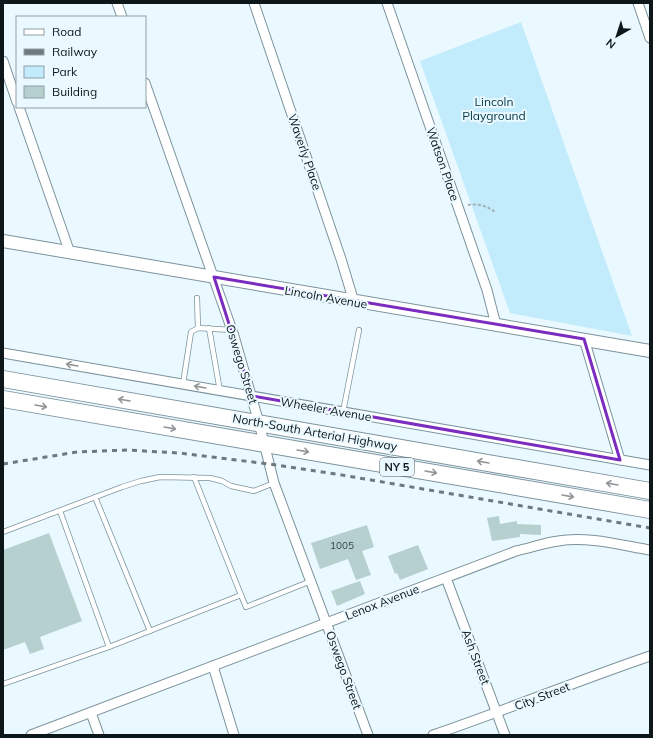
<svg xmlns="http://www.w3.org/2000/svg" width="653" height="738" font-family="Mulish,sans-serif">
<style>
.green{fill:#c2ecfb}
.building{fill:#b5d0cf}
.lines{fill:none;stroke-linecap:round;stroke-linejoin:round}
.lane-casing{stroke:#7c939c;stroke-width:6}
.street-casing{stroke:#7c939c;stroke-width:11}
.secondary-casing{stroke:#7c939c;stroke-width:14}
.highway-casing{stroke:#7c939c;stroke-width:18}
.path{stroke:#a2afb4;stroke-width:2;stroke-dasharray:3 2;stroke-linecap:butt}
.lane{stroke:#fff;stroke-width:4.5}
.street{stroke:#fff;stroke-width:9}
.secondary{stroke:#fff;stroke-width:12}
.highway{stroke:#fff;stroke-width:16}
.rail{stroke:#6e797e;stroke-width:3;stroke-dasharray:5 5;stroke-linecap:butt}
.oneway{stroke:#929698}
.marked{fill:none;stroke:#7b2cbf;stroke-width:3;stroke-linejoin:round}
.labels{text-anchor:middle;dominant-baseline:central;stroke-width:4;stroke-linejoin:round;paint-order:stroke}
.number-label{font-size:10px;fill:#374446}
.shield{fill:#eaf9ff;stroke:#4f5a5e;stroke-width:1}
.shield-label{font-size:11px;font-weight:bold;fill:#0d1619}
.park-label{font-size:12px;fill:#003746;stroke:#eaf9ff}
.street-label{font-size:12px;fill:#0d1619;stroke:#eaf9ff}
</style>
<rect width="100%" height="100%" fill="#eaf9ff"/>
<path class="green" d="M 521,22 L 632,336 L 510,313 L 420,61 Z"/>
<g class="building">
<path d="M 499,516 L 500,524 L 517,521 L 517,524 L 541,525 L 541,535 L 520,534 L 520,537 L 492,541 L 487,518 Z"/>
<path d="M 367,525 L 374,547 L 362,551 L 371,575 L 356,580 L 348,559 L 320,569 L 311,543 Z"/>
<path d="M 49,533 L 82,621 L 40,637 L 44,649 L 30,654 L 25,642 L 3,650 L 3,550 Z"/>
<path d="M 418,545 L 428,569 L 400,580 L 397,573 L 395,574 L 388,556 Z"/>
<path d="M 360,581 L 365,594 L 337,606 L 331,591 Z"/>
</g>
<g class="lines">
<defs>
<g id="lane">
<path d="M 197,298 L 198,328"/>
<path d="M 209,328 L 220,391"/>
<path d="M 183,384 L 191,332 L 198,328 L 232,330"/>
<path d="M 343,412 L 359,330"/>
<path d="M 194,477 L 241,595"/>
<path d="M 95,497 L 150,631"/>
<path d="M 3,532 L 122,487 L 141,481 L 160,477 L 210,478 L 222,481 L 231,486 L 254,491 L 274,483"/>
<path d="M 109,647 L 241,595 L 246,607 L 311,581"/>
<path d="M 3,684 L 109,647 L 60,511"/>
</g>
<g id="street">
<path d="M 117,3 L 122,17"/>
<path d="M 254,3 L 341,259 L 354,302"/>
<path d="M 387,3 L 487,290 L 496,325"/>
<path d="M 638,3 L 650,38"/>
<path d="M 3,61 L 17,102"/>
<path d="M 145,83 L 234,336 L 259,423 L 274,483 L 368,735"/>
<path d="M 19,107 L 70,253"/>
<path d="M 584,339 L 620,460"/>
<path d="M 3,353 L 650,465"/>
<path d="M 446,578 L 505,735"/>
<path d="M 213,666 L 234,735"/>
<path d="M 91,713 L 99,735"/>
<path d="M 31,735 L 516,551 C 530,548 544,543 558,541 C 588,536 620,545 650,550"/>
<path d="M 433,735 C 506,710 577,681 650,656"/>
</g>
<path id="secondary" d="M 3,241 L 650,351"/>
<g id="highway">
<path d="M 3,379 L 650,491"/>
<path d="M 3,399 L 650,510"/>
</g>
</defs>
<use href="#lane" class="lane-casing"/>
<use href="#street" class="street-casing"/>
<use href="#secondary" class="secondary-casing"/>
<use href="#highway" class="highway-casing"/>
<path class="path" d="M 468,205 C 476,203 488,206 495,212"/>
<use href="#lane" class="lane"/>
<use href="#street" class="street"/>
<use href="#secondary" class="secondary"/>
<use href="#highway" class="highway"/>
<path class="rail" d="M 3,464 L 77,452 L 127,450 L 179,453 L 269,464 L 336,474 L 650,528"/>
</g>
<defs><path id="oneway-shaft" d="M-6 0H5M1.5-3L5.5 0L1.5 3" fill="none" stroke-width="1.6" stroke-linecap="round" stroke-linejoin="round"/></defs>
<g class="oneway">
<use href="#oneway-shaft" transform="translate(72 365) rotate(-170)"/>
<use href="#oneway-shaft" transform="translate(200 387) rotate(-170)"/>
<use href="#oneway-shaft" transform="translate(124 400) rotate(-170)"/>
<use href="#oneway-shaft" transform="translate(41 406) rotate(10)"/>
<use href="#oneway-shaft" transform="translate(170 428) rotate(10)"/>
<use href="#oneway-shaft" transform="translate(303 451) rotate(10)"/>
<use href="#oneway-shaft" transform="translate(483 462) rotate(-170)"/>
<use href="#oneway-shaft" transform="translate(431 472) rotate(10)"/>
<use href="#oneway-shaft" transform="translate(612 484) rotate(-170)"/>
<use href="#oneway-shaft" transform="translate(568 496) rotate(10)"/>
</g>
<path class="marked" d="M 214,277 L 584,339 L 620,460 L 252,396 Z"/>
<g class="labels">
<g class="number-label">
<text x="342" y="545">1005</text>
</g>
<rect class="shield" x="380" y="458" width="34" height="18" rx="3"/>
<g class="shield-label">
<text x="397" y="467">NY 5</text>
</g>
<g class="park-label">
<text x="494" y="101">Lincoln<tspan x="494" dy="14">Playground</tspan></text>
</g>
<g class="street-label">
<text transform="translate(305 152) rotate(71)">Waverly Place</text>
<text transform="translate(443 164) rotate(71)">Watson Place</text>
<text transform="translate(326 297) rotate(10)">Lincoln Avenue</text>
<text transform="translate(242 364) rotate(73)">Oswego Street</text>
<text transform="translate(326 409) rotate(10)">Wheeler Avenue</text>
<text transform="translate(315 432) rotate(10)">North-South Arterial Highway</text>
<text transform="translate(382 602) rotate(-21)">Lenox Avenue</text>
<text transform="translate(476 657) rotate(69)">Ash Street</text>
<text transform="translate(344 670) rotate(70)">Oswego Street</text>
<text transform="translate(542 696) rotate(-21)">City Street</text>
</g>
</g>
<rect width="653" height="738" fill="none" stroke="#0d1619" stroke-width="8"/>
<rect x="16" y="16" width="130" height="92" fill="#eaf9ff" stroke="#929ea3"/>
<rect x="24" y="29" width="20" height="6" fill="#ffffff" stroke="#929ea3"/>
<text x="52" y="36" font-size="12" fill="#0d1619">Road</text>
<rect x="24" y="49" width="20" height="6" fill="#6e797e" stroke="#929ea3"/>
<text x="52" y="56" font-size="12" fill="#0d1619">Railway</text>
<rect x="24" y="66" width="20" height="12" fill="#c2ecfb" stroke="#929ea3"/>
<text x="52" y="76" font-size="12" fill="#0d1619">Park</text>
<rect x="24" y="86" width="20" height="12" fill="#b5d0cf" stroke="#929ea3"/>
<text x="52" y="96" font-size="12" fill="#0d1619">Building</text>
<g transform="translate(617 36) rotate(219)" stroke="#eaf9ff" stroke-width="3" paint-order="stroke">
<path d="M0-3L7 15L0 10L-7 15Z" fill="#0d1619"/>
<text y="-6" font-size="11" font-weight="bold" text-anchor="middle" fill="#0d1619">N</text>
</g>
</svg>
